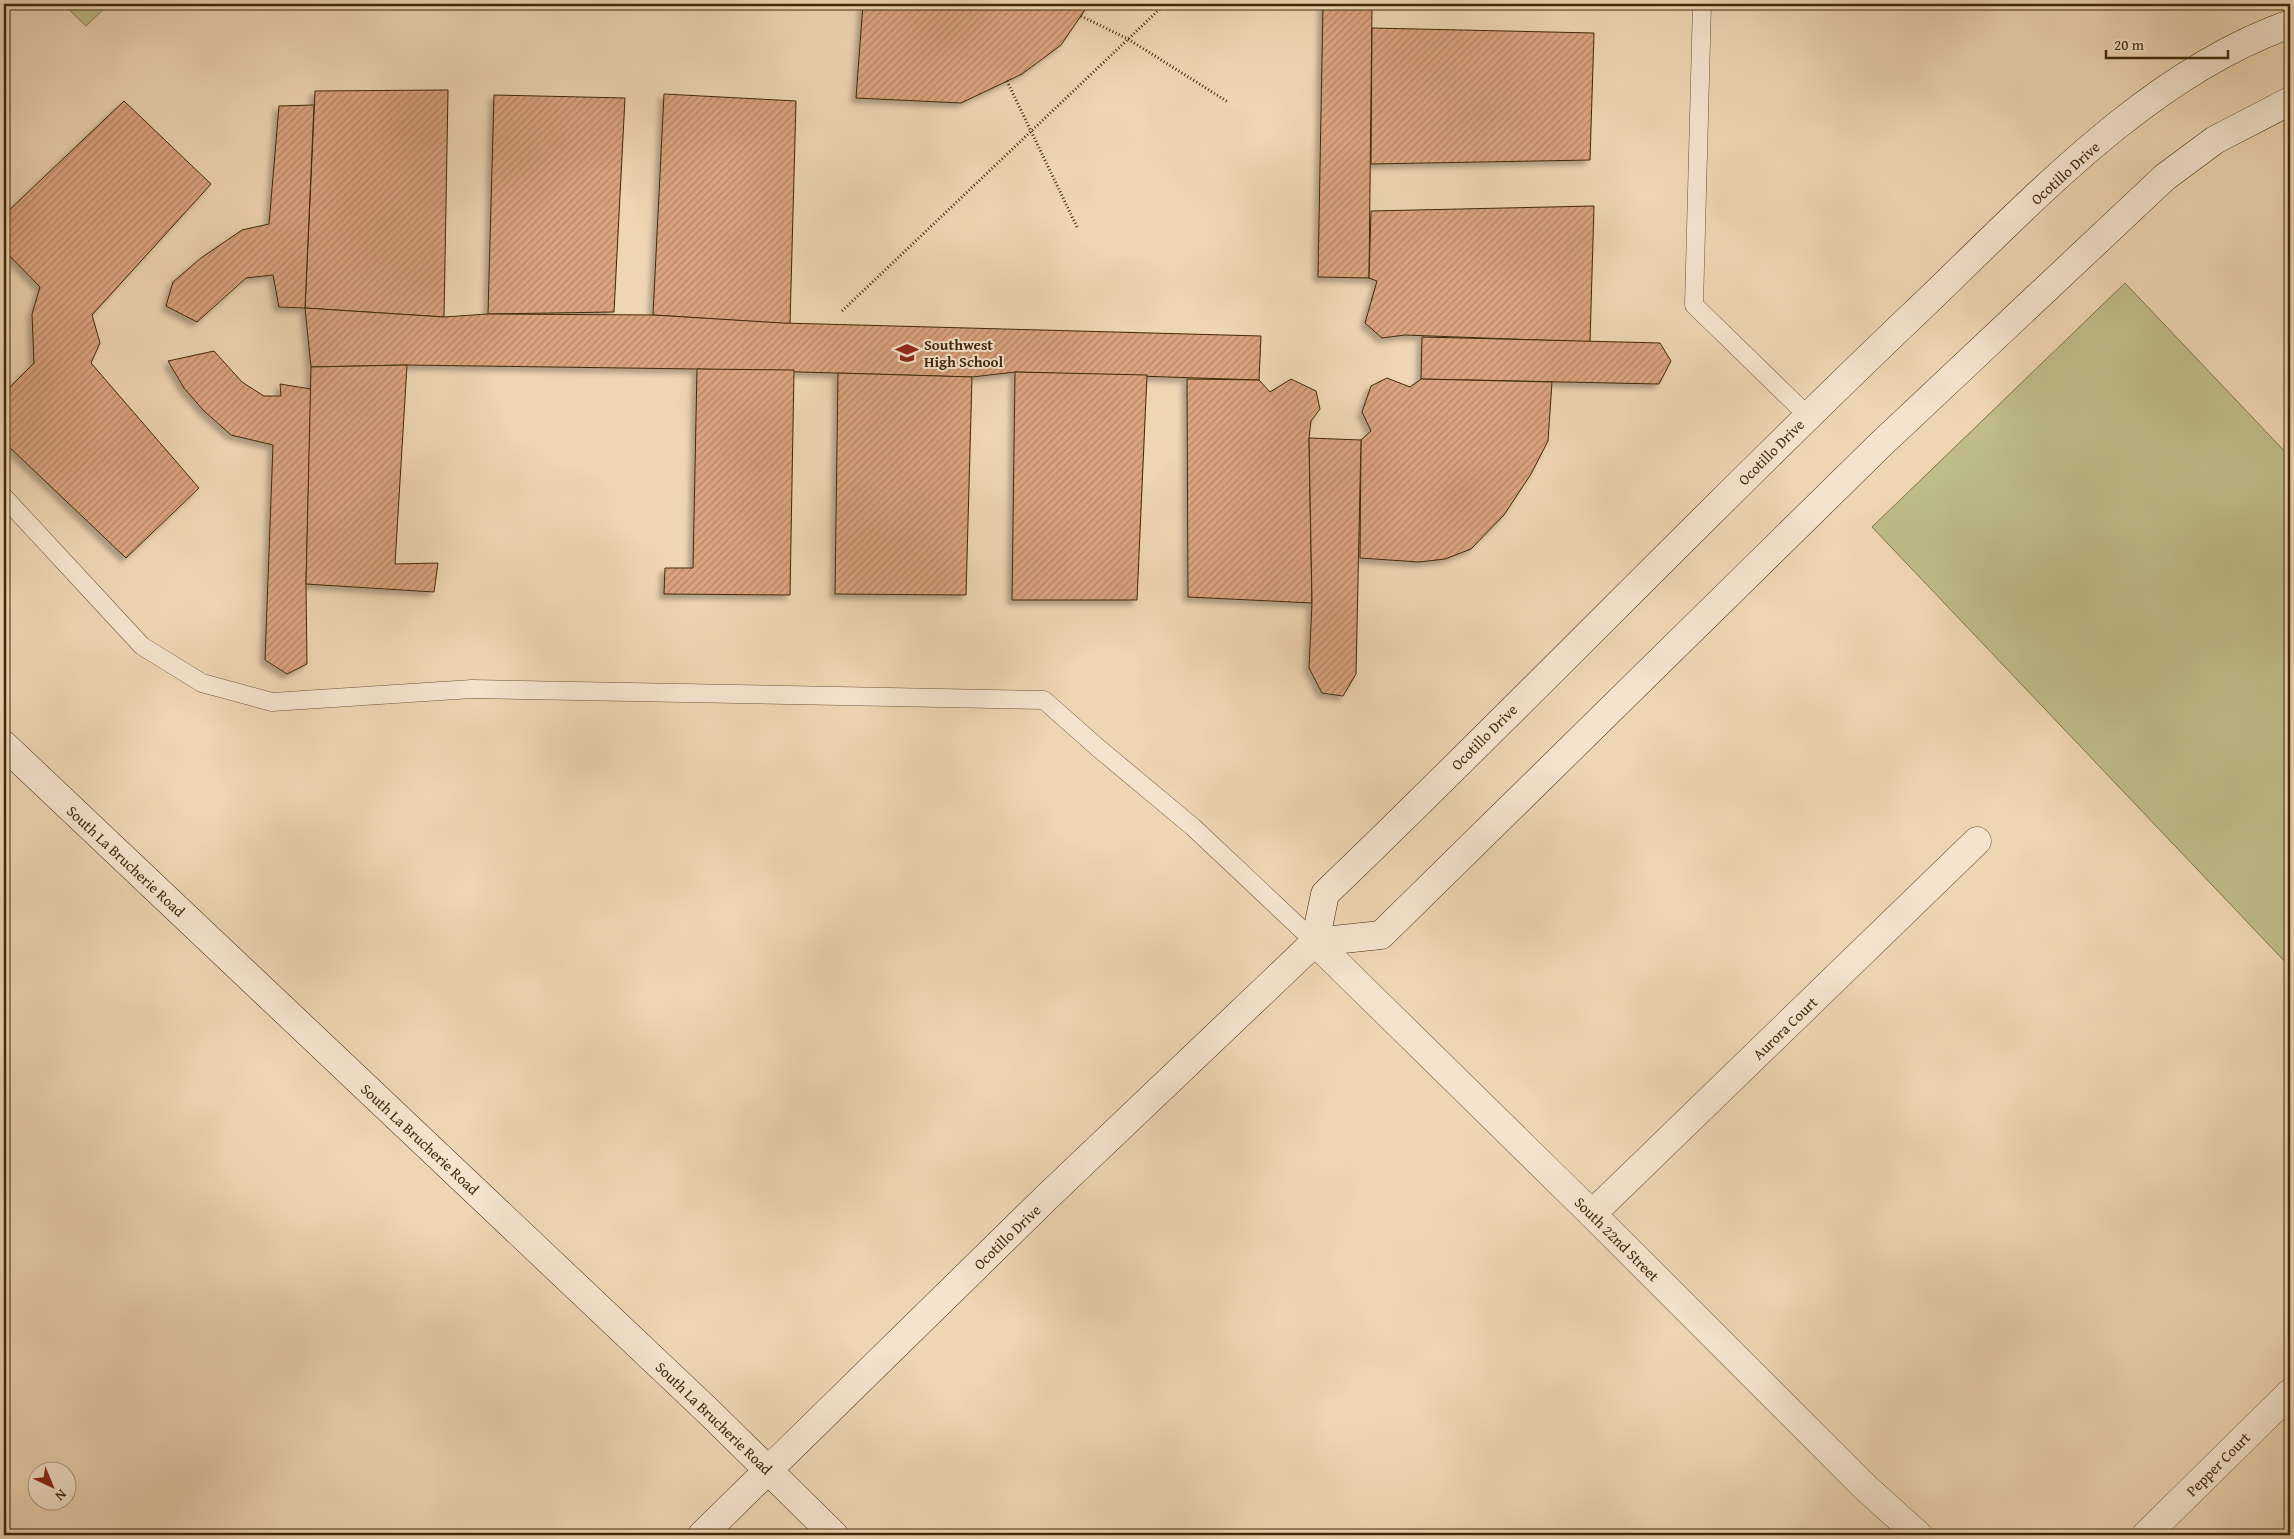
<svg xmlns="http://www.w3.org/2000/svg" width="2294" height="1539" font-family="'Gentium Book Plus',serif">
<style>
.green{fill:#bfbc88;stroke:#7f7248}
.building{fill:url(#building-hatch);stroke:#3f2909;filter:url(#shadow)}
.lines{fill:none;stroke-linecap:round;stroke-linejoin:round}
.lane-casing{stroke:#6b5434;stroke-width:19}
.street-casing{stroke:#6b5434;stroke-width:29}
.secondary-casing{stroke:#3f2909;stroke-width:29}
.path{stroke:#3f2909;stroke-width:3;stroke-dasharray:1 2.5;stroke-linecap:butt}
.lane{stroke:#f4e4ce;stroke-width:18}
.street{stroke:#f4e4ce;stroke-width:28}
.secondary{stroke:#f4e4ce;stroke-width:28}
.labels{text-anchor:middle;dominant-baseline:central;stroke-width:4;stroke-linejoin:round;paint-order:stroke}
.street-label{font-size:15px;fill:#3f2909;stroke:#f4e4ce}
.poi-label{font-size:15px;font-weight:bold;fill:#3f2909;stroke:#f4e4ce;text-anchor:start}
</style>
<defs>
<pattern id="building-hatch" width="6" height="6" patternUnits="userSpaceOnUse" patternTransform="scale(1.25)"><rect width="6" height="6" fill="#dba37f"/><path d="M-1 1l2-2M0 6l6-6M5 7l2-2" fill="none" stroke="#b38566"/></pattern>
<filter id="shadow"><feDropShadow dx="-4.5" dy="4.5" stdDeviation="2.5" flood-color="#0004"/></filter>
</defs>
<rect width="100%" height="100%" fill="#eed5b3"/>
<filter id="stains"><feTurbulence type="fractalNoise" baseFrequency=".004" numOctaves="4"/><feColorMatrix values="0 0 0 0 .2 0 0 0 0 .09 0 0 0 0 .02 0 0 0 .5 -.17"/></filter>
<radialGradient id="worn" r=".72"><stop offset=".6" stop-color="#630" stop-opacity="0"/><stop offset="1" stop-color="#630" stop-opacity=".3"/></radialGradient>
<g class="green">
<path d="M 63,4 L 109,4 L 86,26 Z"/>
<path d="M 2125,283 L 2290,457 L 2290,967 L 1872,527 Z"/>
</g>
<g class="building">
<path d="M 863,4 L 1089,4 L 1061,45 L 1022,74 L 961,103 L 856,98 Z"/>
<path d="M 1323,4 L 1372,4 L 1369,278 L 1318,277 Z"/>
<path d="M 1372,28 L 1594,33 L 1590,160 L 1371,164 Z"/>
<path d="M 448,90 L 444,317 L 305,308 L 315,91 Z"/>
<path d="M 664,94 L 796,101 L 790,324 L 653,315 Z"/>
<path d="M 494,95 L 625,98 L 614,312 L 488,314 Z"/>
<path d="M 124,101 L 211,184 L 92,315 L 100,343 L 91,363 L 199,488 L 126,558 L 4,442 L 4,393 L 34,363 L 32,314 L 40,287 L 4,250 L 4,215 Z"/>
<path d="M 314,105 L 305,308 L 279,307 L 273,275 L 246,278 L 197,322 L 166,306 L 173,282 L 201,258 L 242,230 L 269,224 L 279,106 Z"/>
<path d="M 1594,206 L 1590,342 L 1405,335 L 1382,338 L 1365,323 L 1377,281 L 1369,278 L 1371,211 Z"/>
<path d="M 305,308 L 444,317 L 488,314 L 653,315 L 783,323 L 1261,336 L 1259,380 L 1015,372 L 972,377 L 697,369 L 407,365 L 311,367 Z"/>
<path d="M 1422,337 L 1660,343 L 1671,361 L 1659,384 L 1421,379 Z"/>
<path d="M 214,351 L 242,382 L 264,396 L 281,396 L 280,384 L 311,389 L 306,584 L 307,664 L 287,674 L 265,660 L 273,445 L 231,435 L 203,410 L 184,388 L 168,361 Z"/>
<path d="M 407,365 L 395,564 L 438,563 L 434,592 L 306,584 L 311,367 Z"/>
<path d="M 697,369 L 794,370 L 790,595 L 664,594 L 665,568 L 693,568 Z"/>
<path d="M 1015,372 L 1147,375 L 1137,600 L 1012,600 Z"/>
<path d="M 838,373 L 972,377 L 966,595 L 835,594 Z"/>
<path d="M 1387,378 L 1410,387 L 1421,379 L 1552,382 L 1548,441 L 1531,474 L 1504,515 L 1471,549 L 1445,559 L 1419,562 L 1360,558 L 1361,440 L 1371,431 L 1362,412 L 1371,386 Z"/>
<path d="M 1187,379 L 1259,380 L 1270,392 L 1291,379 L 1316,391 L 1320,409 L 1311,421 L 1309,438 L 1312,603 L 1188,597 Z"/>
<path d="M 1309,438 L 1361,440 L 1356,674 L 1343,696 L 1322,693 L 1309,668 L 1312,603 Z"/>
</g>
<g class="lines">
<defs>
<g id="lane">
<path d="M 1702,4 L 1694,305 L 1807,415"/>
<path d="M 4,497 L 142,646 L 202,683 L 272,702 L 472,689 L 1044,700 L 1097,747 L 1193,827 L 1315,942"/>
</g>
<g id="street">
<path d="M 1315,942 L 1592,1214 L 1866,1488 L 1918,1535"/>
<path d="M 1592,1214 L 1977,841"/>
<path d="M 2146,1535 L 2290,1393"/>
</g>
<g id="secondary">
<path d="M 4,745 L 710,1413 L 834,1535"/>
<path d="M 1315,942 L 1381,935 L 1879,446 L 2165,177 L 2215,140 L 2290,101"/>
<path d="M 702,1535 L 1047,1197 L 1315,942 L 1325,894 C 1524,703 1714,504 1914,314 C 2025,209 2143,76 2290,24"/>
</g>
</defs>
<use href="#lane" class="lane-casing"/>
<use href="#street" class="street-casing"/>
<use href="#secondary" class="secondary-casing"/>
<g class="path">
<path d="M 1081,16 L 1128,39 L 1228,102"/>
<path d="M 1007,81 L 1077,227"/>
<path d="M 842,311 L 1165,4"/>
</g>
<use href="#lane" class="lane"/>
<use href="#street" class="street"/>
<use href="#secondary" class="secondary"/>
</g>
<defs>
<symbol id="school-bare" viewBox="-9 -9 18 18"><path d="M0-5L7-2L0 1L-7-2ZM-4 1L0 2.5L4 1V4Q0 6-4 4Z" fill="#8f2418" stroke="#f4e4ce" stroke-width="2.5" paint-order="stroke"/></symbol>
</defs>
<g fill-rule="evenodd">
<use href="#school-bare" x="891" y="337" width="32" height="32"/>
</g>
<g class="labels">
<g class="street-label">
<text transform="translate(2065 173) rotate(-42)">Ocotillo Drive</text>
<text transform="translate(1771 452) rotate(-45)">Ocotillo Drive</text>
<text transform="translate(1484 737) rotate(-45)">Ocotillo Drive</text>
<text transform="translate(126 861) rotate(43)">South La Brucherie Road</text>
<text transform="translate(1785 1028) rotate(-44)">Aurora Court</text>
<text transform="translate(420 1139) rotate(43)">South La Brucherie Road</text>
<text transform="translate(1007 1237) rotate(-44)">Ocotillo Drive</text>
<text transform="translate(1617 1239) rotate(45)">South 22nd Street</text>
<text transform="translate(714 1418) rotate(44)">South La Brucherie Road</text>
<text transform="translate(2218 1464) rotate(-45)">Pepper Court</text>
</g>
<g class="poi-label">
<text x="924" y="344">Southwest<tspan x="924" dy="17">High School</tspan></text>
</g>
</g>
<rect width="2294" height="1539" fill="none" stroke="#eed5b3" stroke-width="20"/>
<rect x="5" y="5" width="2284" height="1529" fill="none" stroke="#3f2909" stroke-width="2.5"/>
<rect x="10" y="10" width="2274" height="1519" fill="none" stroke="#3f2909"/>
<g transform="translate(52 1486) rotate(136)"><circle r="24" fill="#f4e4ce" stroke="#ac997f"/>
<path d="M0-4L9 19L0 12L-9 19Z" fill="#8f2418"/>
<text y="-8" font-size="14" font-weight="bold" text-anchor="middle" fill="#3f2909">N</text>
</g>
<path d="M2106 50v8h122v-8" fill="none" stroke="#3f2909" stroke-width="2.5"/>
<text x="2114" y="50" font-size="15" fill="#3f2909" stroke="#f4e4ce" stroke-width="4" paint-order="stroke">20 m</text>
<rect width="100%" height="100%" filter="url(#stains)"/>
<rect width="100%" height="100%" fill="url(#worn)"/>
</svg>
